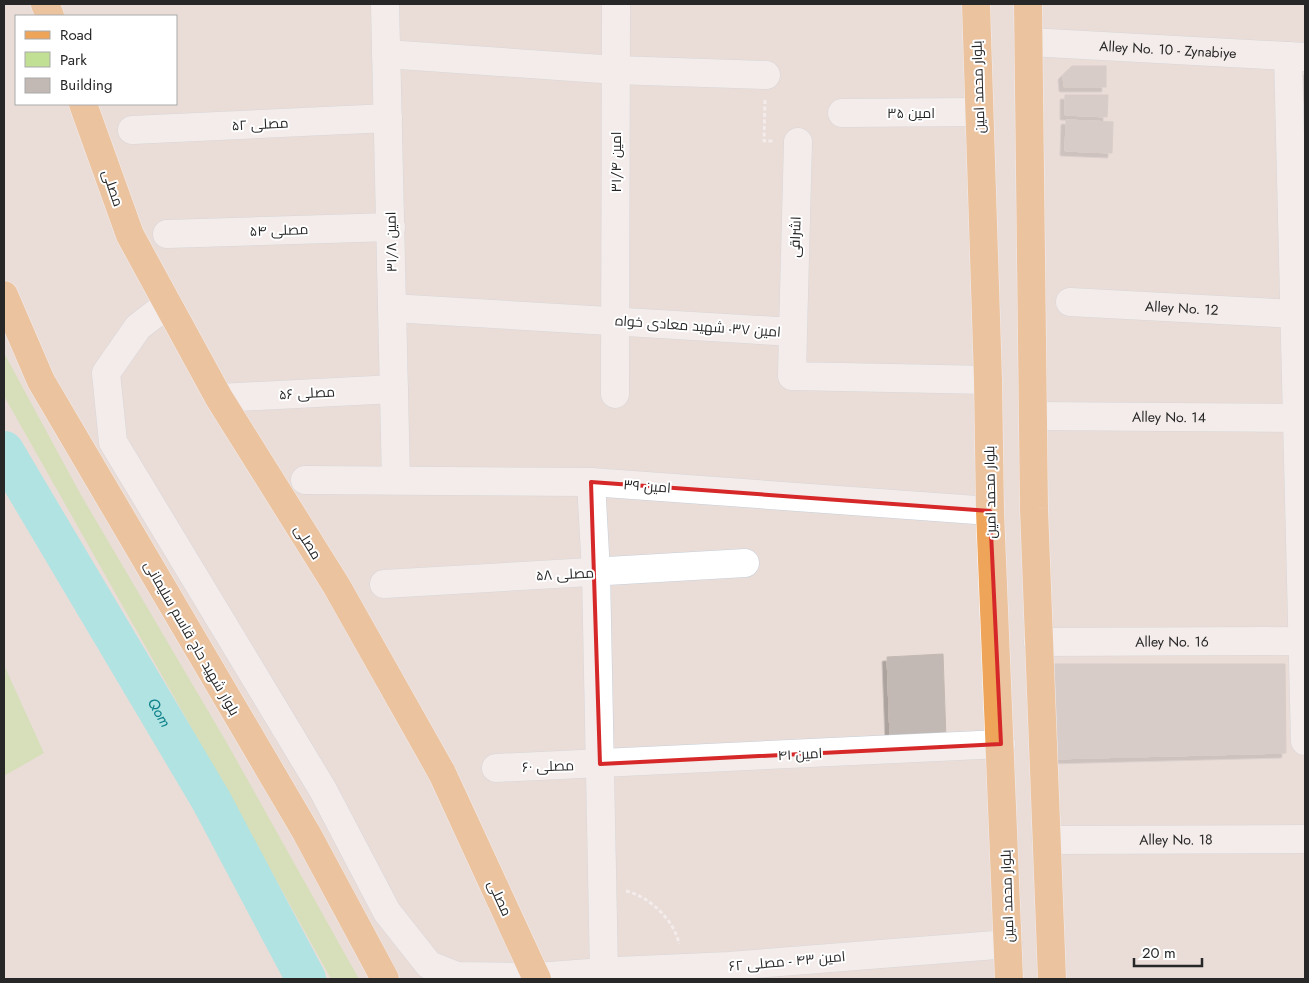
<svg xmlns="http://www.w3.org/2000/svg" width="1309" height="983" font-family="Jost,Cairo,sans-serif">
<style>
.green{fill:#c2e094}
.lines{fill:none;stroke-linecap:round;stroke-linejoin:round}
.river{stroke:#6bebec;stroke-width:40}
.building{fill:#c2b9b4;stroke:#c4b9b2;filter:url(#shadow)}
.minor-casing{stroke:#c6cfd9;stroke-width:29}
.major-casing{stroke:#fff;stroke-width:29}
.path{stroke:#fff;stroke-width:3;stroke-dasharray:4 2.5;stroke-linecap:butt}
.minor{stroke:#fff;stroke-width:28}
.major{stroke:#eea459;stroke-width:28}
.marked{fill:none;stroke:#d62828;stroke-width:4;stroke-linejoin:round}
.labels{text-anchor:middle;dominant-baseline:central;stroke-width:4;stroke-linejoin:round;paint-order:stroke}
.street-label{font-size:14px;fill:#272727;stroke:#fff}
.water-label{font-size:15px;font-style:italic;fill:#0f828c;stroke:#fff}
</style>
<defs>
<filter id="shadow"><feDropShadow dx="-4.5" dy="4.5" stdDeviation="0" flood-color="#0004"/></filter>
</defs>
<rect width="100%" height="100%" fill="#eaddd8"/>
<g class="green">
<path d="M 4,353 L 81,495 L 227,743 L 359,979 L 331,979 L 226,789 L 4,396 Z"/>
<path d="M 4,665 L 44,753 L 4,776 Z"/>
</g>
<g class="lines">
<path class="river" id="s1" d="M 4,451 L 211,800 L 306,979"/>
</g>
<g class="building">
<path d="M 1072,66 L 1106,66 L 1106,87 L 1064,87 L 1063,75 Z"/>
<path d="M 1303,75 L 1305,76 L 1305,102 L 1303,102 Z"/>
<path d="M 1065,95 L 1108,95 L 1107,117 L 1065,115 Z"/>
<path d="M 1066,120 L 1113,122 L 1112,153 L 1065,151 Z"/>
<path d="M 943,654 L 946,738 L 890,737 L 887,657 Z"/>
<path d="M 1048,664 L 1285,664 L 1286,753 L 1053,759 Z"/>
</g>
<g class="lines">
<defs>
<g id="minor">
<path d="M 385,4 L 396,480"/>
<path id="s2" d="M 1029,42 L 1305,57"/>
<path d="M 386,54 L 616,70 L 766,75"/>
<path d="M 1288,56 L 1305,741"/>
<path d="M 842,113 L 979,112"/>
<path d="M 132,130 L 388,118"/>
<path d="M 167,234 L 391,227"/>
<path id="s3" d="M 1070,302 L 1295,314"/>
<path d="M 168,304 L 138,327 L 106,373 L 113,442 L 323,790 L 387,912 L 429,965 L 457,976 L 536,977 L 617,971 L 729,966 L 1008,944"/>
<path d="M 392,308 L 793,332 L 792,376 L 988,380"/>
<path d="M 793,332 L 798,142"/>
<path d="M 615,394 L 616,4"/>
<path d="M 219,398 L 394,389"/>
<path id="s4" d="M 1033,416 L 1305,418"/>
<path d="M 305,480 L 591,482 L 990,511"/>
<path d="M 591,482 L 596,572 L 604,972"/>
<path d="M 384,584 L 745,563"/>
<path id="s5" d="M 1038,642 L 1305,641"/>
<path d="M 496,768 L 1001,744"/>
<path id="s6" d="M 1046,840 L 1305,839"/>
</g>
<g id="major">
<path d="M 45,4 L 50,16"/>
<path d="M 976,4 L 988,380 L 990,511 L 1009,979"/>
<path d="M 1028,4 L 1034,509 L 1052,979"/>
<path d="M 83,104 L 130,235 L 219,398 L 336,585 L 442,773 L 537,979"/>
<path d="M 4,295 L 41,381 L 306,832 L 385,979"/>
</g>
</defs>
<use href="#minor" class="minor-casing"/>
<use href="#major" class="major-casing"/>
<g class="path">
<path d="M 765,100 L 764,141 L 774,141"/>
<path d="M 626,891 C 649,896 675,921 679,944"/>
</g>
<use href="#minor" class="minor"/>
<use href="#major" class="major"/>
</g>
<path d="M0 0H1309V983H0ZM 591,482 L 990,511 L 1001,744 L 600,764 Z" fill="#eaddd8" fill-opacity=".55" fill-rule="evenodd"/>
<path class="marked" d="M 591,482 L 990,511 L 1001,744 L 600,764 Z"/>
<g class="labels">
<g class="street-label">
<text stroke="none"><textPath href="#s2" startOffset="139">Alley No. 10 - Zynabiye</textPath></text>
<text transform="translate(978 87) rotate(-92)">بلوار محمد امین</text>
<text x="911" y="113">امین ۳۵</text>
<text transform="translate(260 124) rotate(-3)">مصلی ۵۲</text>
<text transform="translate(616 162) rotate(-90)">امین ۳۱/۴</text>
<text transform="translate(113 188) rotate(71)">مصلی</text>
<text transform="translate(279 230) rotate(-2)">مصلی ۵۴</text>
<text transform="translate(795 237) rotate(-88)">اشراقی</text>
<text transform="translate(391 242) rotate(-91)">امین ۳۱/۸</text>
<text stroke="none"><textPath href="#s3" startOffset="112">Alley No. 12</textPath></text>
<text transform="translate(698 326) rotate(4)">امین ۳۷- شهید معادی خواه</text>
<text transform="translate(307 393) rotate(-3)">مصلی ۵۶</text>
<text stroke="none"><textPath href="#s4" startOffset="136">Alley No. 14</textPath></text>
<text transform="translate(647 486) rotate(4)">امین ۳۹</text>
<text transform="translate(990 492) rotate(-91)">بلوار محمد امین</text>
<text transform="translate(308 542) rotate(58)">مصلی</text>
<text transform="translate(565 574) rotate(-3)">مصلی ۵۸</text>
<text transform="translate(192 638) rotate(60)">بلوار شهید حاج قاسم سلیمانی</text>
<text stroke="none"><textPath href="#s5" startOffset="134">Alley No. 16</textPath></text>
<text transform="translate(800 754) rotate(-3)">امین ۴۱</text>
<text transform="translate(548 766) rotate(-2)">مصلی ۶۰</text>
<text stroke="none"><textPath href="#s6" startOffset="130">Alley No. 18</textPath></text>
<text transform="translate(1007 896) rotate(-92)">بلوار محمد امین</text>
<text transform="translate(500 898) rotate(65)">مصلی</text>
<text transform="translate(787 961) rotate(-5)">امین ۴۳ - مصلی ۶۲</text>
</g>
<g class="water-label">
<text stroke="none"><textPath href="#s1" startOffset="304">Qom</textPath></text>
</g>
</g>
<rect width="1309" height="983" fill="none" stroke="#272727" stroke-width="10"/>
<rect x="15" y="15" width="162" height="90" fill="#ffffff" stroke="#a9a9a9"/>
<rect x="25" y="31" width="25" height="8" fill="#eea459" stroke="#a9a9a9"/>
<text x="60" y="40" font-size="15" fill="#272727">Road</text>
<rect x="25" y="52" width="25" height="15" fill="#c2e094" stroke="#a9a9a9"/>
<text x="60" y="65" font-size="15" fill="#272727">Park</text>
<rect x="25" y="78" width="25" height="15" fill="#c2b9b4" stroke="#a9a9a9"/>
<text x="60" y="90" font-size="15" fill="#272727">Building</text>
<path d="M1134 958v8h68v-8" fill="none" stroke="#272727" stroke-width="2.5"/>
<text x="1142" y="958" font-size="15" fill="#272727" stroke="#ffffff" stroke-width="4" paint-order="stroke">20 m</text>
</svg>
